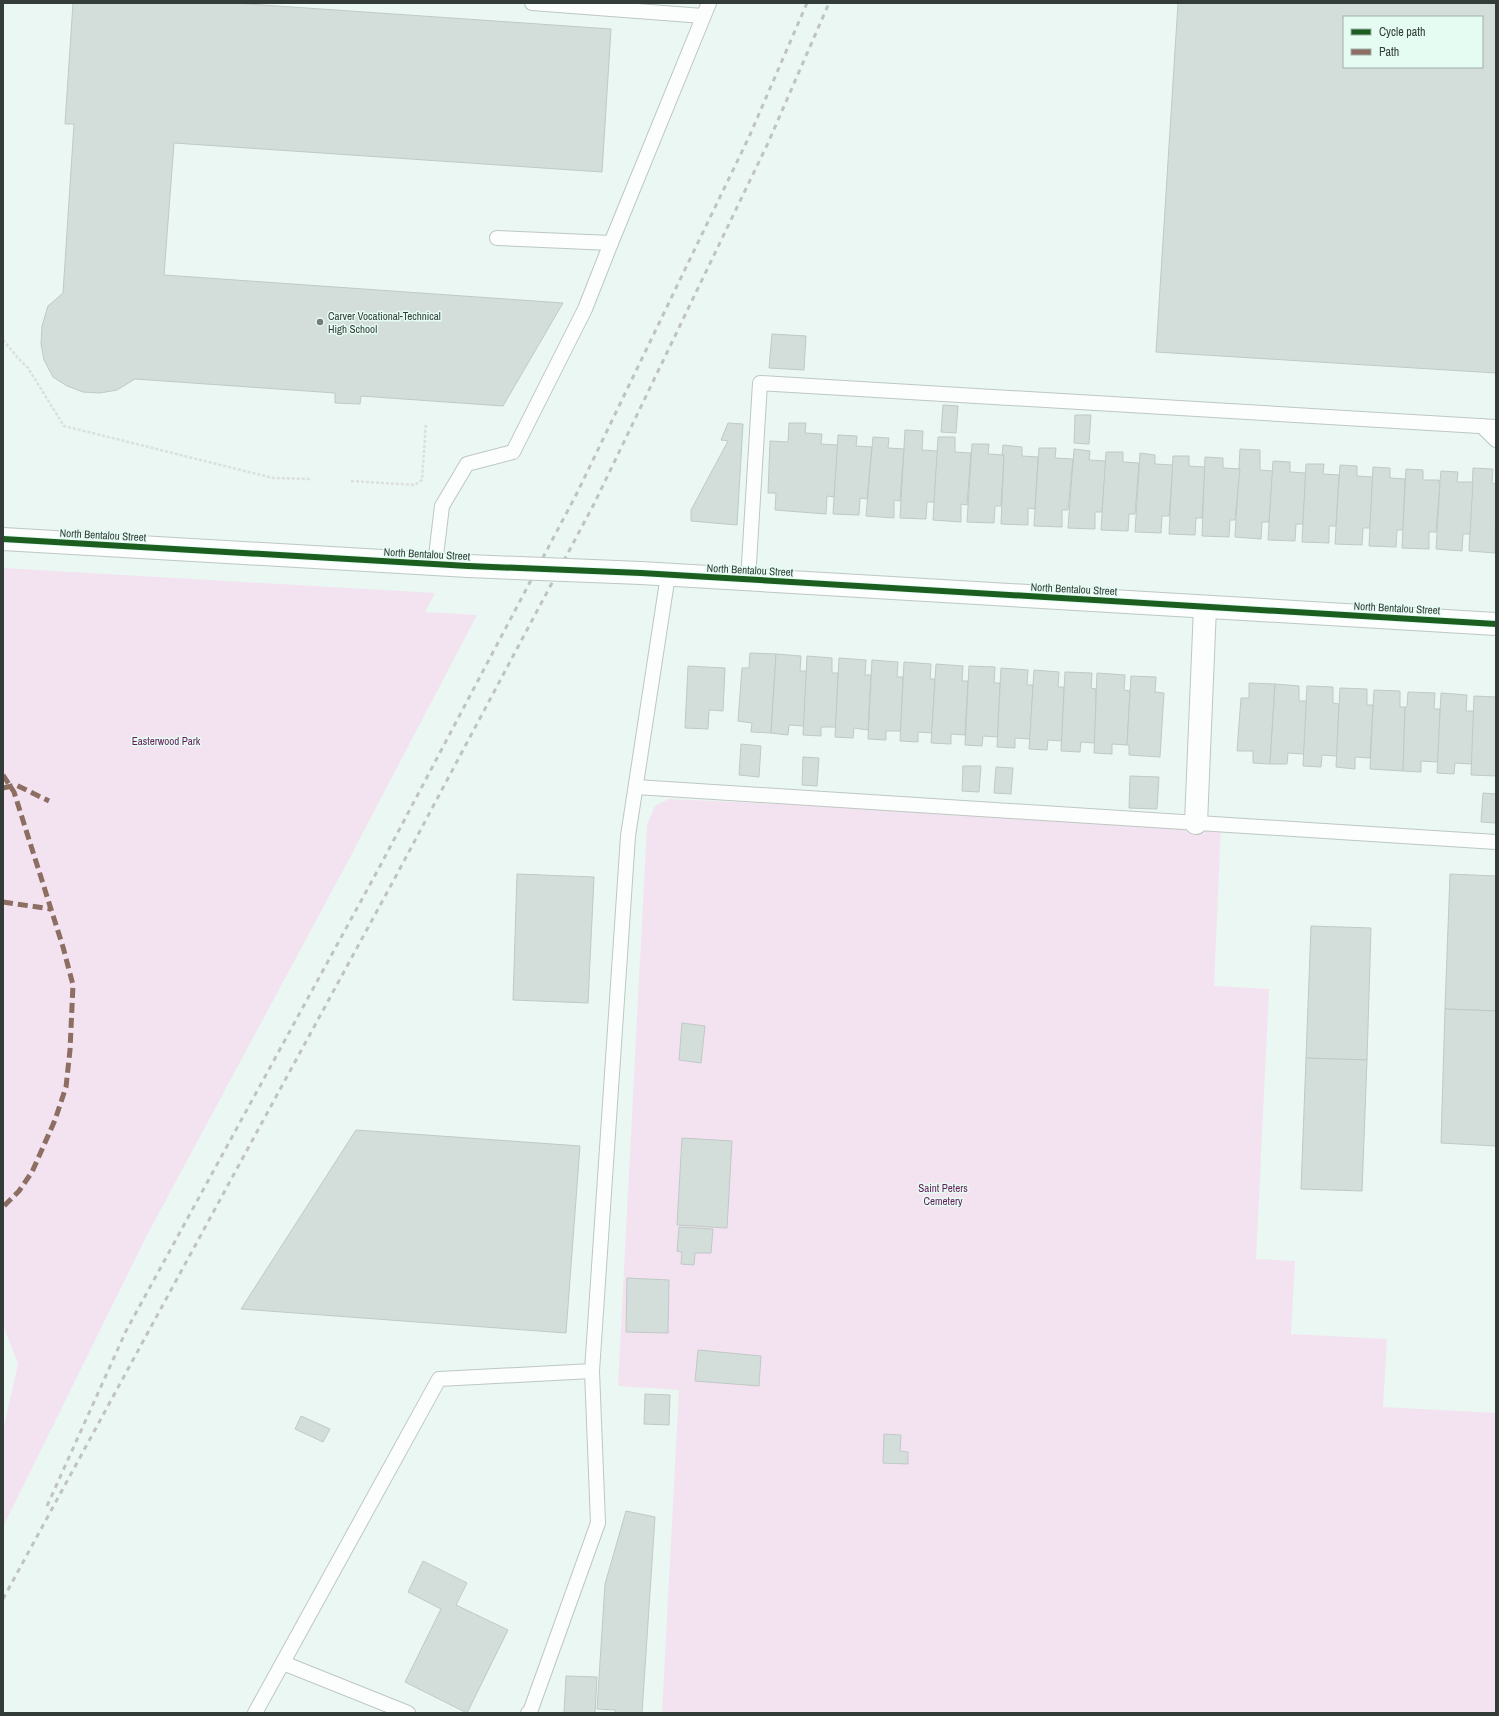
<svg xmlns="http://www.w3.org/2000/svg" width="1499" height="1716" font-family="'Archivo Narrow',sans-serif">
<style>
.green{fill:#f3e3f0}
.building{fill:#d3deda;stroke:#c0c9c5;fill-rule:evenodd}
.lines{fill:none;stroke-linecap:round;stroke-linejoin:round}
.service-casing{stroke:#bdc7c3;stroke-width:16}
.minor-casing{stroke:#bdc7c3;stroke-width:24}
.tertiary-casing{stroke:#bdc7c3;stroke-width:24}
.path{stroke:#dbdfde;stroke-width:2.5;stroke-dasharray:3 2;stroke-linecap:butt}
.service{stroke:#fcfefd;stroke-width:14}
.minor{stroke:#fcfefd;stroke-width:22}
.tertiary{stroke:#fcfefd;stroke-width:22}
.rail{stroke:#c0c3c2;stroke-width:3;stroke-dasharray:5 5;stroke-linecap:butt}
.tertiary-bridge-casing{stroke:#bdc7c3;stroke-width:24;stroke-linecap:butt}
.tertiary-bridge{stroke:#fcfefd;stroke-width:22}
.quiet{stroke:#8d6e63;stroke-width:5;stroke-dasharray:10 5;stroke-linecap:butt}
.cycleway-casing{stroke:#e5fcf3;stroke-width:8}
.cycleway{stroke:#1b5e20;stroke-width:6}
.poi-dot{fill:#737d79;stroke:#e5fcf3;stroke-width:1.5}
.labels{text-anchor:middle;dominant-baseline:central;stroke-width:3;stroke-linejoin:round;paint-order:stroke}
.poi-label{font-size:11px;fill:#333c38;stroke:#e5fcf3;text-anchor:start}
.street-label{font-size:11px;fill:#333c38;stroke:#e5fcf3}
.park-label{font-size:11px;fill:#661c58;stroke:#e5fcf3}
</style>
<rect width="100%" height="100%" fill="#eaf7f2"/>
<g class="green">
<path d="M 3,568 L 435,593 L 425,612 L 477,615 L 347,863 L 146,1237 L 3,1527 L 3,1431 L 18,1364 L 3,1325 Z"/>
<path d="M 669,799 L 1221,824 L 1214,986 L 1269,989 L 1256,1259 L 1295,1261 L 1291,1334 L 1387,1339 L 1383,1407 L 1496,1413 L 1496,1713 L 662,1713 L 679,1390 L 618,1386 L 647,825 L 655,806 Z"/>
</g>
<g class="building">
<path d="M 73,3 L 234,3 L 611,29 L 602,172 L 174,143 L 164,275 L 563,303 L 503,406 L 361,396 L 360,404 L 335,403 L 335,393 L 135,379 L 117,390 L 100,393 L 83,392 L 67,386 L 53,377 L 44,360 L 41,344 L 42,326 L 48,306 L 63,293 L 74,124 L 65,124 Z"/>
<path d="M 1178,3 L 1496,3 L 1496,373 L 1156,352 ZM 1344,17 L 1482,17 L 1482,67 L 1344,67 Z"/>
<path d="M 772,334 L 806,336 L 804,370 L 769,368 Z"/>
<path d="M 943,405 L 958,406 L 956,433 L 941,432 Z"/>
<path d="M 1075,415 L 1091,415 L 1089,444 L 1074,443 Z"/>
<path d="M 728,423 L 743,424 L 737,525 L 691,521 L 691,510 L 728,441 L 721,440 Z"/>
<path d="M 789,423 L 806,423 L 805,433 L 822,434 L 821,444 L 838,445 L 834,497 L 827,496 L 826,514 L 775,510 L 776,493 L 768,493 L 770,441 L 788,442 Z"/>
<path d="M 905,430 L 923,431 L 922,450 L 938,451 L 934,502 L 927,502 L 926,519 L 900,518 Z"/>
<path d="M 838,435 L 857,436 L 856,446 L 872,447 L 867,499 L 860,498 L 859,515 L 833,514 Z"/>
<path d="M 873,437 L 889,438 L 888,448 L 904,449 L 900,501 L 894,500 L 894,518 L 866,516 Z"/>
<path d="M 938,437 L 955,437 L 955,452 L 971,453 L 967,505 L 961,504 L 961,522 L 933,520 Z"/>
<path d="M 972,444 L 989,444 L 988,454 L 1004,455 L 1001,506 L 995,506 L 994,523 L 967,522 Z"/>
<path d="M 1003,445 L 1022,447 L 1022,456 L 1038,457 L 1035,509 L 1028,508 L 1028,525 L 1001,524 L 1004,455 L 1002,455 Z"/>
<path d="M 1039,448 L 1056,448 L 1055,458 L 1073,459 L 1068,510 L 1062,510 L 1062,527 L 1034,526 Z"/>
<path d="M 1074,449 L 1090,451 L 1089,460 L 1106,461 L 1102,512 L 1095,512 L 1095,529 L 1068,528 Z"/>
<path d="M 1240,449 L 1260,450 L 1260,470 L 1273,471 L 1269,522 L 1262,522 L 1261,539 L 1235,537 Z"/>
<path d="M 1106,452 L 1123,452 L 1123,462 L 1139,463 L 1135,514 L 1129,514 L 1128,531 L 1101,530 Z"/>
<path d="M 1140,453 L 1155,455 L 1155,464 L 1173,465 L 1169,516 L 1162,516 L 1161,533 L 1135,532 Z"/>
<path d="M 1173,456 L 1189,456 L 1189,466 L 1205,467 L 1202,518 L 1196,518 L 1195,535 L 1169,534 Z"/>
<path d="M 1205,457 L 1223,458 L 1223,468 L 1240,469 L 1235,520 L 1230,520 L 1229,537 L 1202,536 Z"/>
<path d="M 1273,461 L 1290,462 L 1290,472 L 1306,473 L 1303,524 L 1296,524 L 1295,541 L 1268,540 Z"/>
<path d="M 1306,464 L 1324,464 L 1323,474 L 1339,475 L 1336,526 L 1329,526 L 1329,543 L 1302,542 Z"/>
<path d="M 1340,465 L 1357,466 L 1357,476 L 1373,477 L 1370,528 L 1363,528 L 1362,545 L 1335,544 Z"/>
<path d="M 1373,467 L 1390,468 L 1390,478 L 1405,479 L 1403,530 L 1397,530 L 1396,547 L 1369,546 Z"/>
<path d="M 1473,468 L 1493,469 L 1492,483 L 1496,484 L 1495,553 L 1469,551 Z"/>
<path d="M 1406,469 L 1423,470 L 1423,480 L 1438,480 L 1440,484 L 1436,532 L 1429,532 L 1429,549 L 1402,548 Z"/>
<path d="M 1441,471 L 1458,472 L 1457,482 L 1473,482 L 1470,534 L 1463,534 L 1462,551 L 1436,549 L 1440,484 L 1438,480 L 1440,481 Z"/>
<path d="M 750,653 L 776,654 L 771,733 L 751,732 L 752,723 L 738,721 L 742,668 L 749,668 Z"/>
<path d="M 776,654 L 801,656 L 800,671 L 807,671 L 804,726 L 789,725 L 788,735 L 771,733 Z"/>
<path d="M 807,656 L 832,658 L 832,673 L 838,673 L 836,727 L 821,727 L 821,736 L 803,735 Z"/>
<path d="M 839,658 L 866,660 L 865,675 L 871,675 L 868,730 L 854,728 L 853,738 L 835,737 Z"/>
<path d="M 872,660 L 898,662 L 897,677 L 903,677 L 901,731 L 886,731 L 886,740 L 868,739 Z"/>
<path d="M 904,662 L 931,664 L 930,679 L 935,679 L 932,733 L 918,732 L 918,742 L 900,741 Z"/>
<path d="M 936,664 L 963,666 L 962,681 L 968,681 L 965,735 L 951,734 L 951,744 L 931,743 Z"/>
<path d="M 688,666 L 725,668 L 723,711 L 709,710 L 708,729 L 685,728 Z"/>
<path d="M 969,666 L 995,667 L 994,683 L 1000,683 L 998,737 L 983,736 L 982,746 L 965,745 Z"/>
<path d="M 1001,668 L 1028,670 L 1027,685 L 1033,685 L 1030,739 L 1015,738 L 1015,748 L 997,747 Z"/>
<path d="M 1034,670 L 1059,672 L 1058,687 L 1064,687 L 1062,741 L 1048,740 L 1047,750 L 1029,749 Z"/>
<path d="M 1065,672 L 1092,673 L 1091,688 L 1096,689 L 1095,743 L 1081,742 L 1080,752 L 1061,751 Z"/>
<path d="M 1097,673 L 1125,675 L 1124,690 L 1130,691 L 1127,745 L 1112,744 L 1112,754 L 1094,753 Z"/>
<path d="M 1131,676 L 1156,677 L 1155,692 L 1164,693 L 1160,757 L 1129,755 L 1129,745 L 1127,745 Z"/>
<path d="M 1249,683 L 1275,684 L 1270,764 L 1253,763 L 1253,751 L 1237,751 L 1241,698 L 1249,698 Z"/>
<path d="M 1275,684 L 1299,686 L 1299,701 L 1307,701 L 1304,754 L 1288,753 L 1287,764 L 1270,764 Z"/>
<path d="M 1307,686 L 1333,687 L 1333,703 L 1339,704 L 1337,756 L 1322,755 L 1321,767 L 1303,766 Z"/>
<path d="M 1340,688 L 1367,689 L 1367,705 L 1373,705 L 1370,758 L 1355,757 L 1355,769 L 1336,767 Z"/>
<path d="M 1374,690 L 1400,691 L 1400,707 L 1405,707 L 1403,771 L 1370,769 Z"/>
<path d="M 1408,692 L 1435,693 L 1434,709 L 1440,709 L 1438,762 L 1421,761 L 1421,772 L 1403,771 L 1405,707 L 1407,707 Z"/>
<path d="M 1441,693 L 1467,695 L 1466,711 L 1474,711 L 1472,764 L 1455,763 L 1454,774 L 1437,773 Z"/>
<path d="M 1474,696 L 1496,697 L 1496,776 L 1471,775 Z"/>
<path d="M 741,744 L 761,746 L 759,777 L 739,775 Z"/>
<path d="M 803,757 L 819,758 L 817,786 L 802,785 Z"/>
<path d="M 963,766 L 981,766 L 979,792 L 962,791 Z"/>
<path d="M 996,767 L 1013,768 L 1011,794 L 994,793 Z"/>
<path d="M 1130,776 L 1159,777 L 1157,809 L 1129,808 Z"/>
<path d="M 1483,793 L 1496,794 L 1496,823 L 1481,822 Z"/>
<path d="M 517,874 L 594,877 L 588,1003 L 513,1000 Z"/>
<path d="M 1450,874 L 1496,876 L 1496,1011 L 1445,1009 Z"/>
<path d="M 1311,926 L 1371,928 L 1367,1060 L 1306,1058 Z"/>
<path d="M 1445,1009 L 1496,1011 L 1496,1146 L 1441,1143 Z"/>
<path d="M 682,1023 L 705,1026 L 701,1063 L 679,1060 Z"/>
<path d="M 1306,1058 L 1367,1060 L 1362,1191 L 1301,1189 Z"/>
<path d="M 356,1130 L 580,1146 L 566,1333 L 241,1309 Z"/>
<path d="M 682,1138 L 732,1141 L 727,1228 L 677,1225 Z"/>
<path d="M 679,1227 L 713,1229 L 711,1253 L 695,1253 L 694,1265 L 681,1264 L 682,1252 L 677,1251 Z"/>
<path d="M 627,1278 L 669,1280 L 668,1333 L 626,1332 Z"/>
<path d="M 698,1350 L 761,1356 L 759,1386 L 695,1381 Z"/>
<path d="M 645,1394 L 670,1395 L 669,1425 L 644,1424 Z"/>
<path d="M 301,1416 L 330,1429 L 323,1442 L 295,1429 Z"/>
<path d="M 884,1434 L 901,1435 L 900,1451 L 908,1452 L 908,1464 L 883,1463 Z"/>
<path d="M 626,1511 L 655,1517 L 642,1713 L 615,1713 L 615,1710 L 597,1709 L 605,1584 Z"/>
<path d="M 423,1561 L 467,1583 L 456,1605 L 508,1630 L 467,1713 L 405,1682 L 441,1609 L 408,1592 Z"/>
<path d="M 566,1676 L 597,1677 L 595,1713 L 564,1713 Z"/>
</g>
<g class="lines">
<defs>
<g id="service">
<path d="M 532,3 L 703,16"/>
<path d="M 497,238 L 611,243"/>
<path d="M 1482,426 L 1496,440"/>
<path d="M 435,564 L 442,506 L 467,464 L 513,452 L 585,309 L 611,243 L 709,3"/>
<path d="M 748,580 L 760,383 L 1496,427"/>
<path d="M 636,787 L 1496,842"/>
<path d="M 283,1663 L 408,1713"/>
<path d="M 255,1713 L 439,1379 L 592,1371 L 628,836 L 668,575"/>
<path d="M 528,1713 L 530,1712 L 598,1523 L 592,1371"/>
</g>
<path id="minor" d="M 1196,823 L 1205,607"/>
<g id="tertiary">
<path d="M 3,539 L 468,566"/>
<path d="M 641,573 L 1496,624"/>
</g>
</defs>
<use href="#service" class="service-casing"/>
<use href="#minor" class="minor-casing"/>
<use href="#tertiary" class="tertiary-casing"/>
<g class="path">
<path d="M 3,340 L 18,358 L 28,368 L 64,426 L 273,478 L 310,479"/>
<path d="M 351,481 L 415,485 L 422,480 L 426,423"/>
</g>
<use href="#service" class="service"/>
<use href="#minor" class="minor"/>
<use href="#tertiary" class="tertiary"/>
<g class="rail">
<path d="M 47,1506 L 126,1331 L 379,868 L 576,495 L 749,137 L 807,3"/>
<path d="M 3,1599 L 396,876 L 594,504 L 768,143 L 829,3"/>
</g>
<defs>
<path id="tertiary-bridge" d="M 468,566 L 641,573"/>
</defs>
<use href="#tertiary-bridge" class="tertiary-bridge-casing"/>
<use href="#tertiary-bridge" class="tertiary-bridge"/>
<g class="quiet">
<path d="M 3,775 L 14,792 L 63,947 L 73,985 L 70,1050 L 66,1087 L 55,1120 L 32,1172 L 19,1191 L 3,1207"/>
<path d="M 3,788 L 16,785 L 49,801"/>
<path d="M 3,902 L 51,909"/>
</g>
<defs>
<path id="cycleway" d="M 3,539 L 468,566 L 641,573 L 1496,624"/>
</defs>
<use href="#cycleway" class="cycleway-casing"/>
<use href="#cycleway" class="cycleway"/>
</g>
<circle class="poi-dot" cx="320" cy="322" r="4"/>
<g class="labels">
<g class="poi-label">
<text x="328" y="316">Carver Vocational-Technical<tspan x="328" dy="13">High School</tspan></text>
</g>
<g class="street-label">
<text transform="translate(103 535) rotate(3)">North Bentalou Street</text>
<text transform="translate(427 554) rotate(3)">North Bentalou Street</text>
<text transform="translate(750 570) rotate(3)">North Bentalou Street</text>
<text transform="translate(1074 589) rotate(3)">North Bentalou Street</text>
<text transform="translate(1397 608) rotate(3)">North Bentalou Street</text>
</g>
<g class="park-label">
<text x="166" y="741">Easterwood Park</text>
<text x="943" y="1188">Saint Peters<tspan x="943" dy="13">Cemetery</tspan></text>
</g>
</g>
<rect width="1499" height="1716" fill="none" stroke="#333c38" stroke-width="8"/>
<rect x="1343" y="16" width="140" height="52" fill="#e5fcf3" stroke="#9eafa8"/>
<rect x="1351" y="29" width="20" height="6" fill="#1b5e20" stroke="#9eafa8"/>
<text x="1379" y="36" font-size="12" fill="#333c38">Cycle path</text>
<rect x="1351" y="49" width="20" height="6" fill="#8d6e63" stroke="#9eafa8"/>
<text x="1379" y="56" font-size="12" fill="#333c38">Path</text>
</svg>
